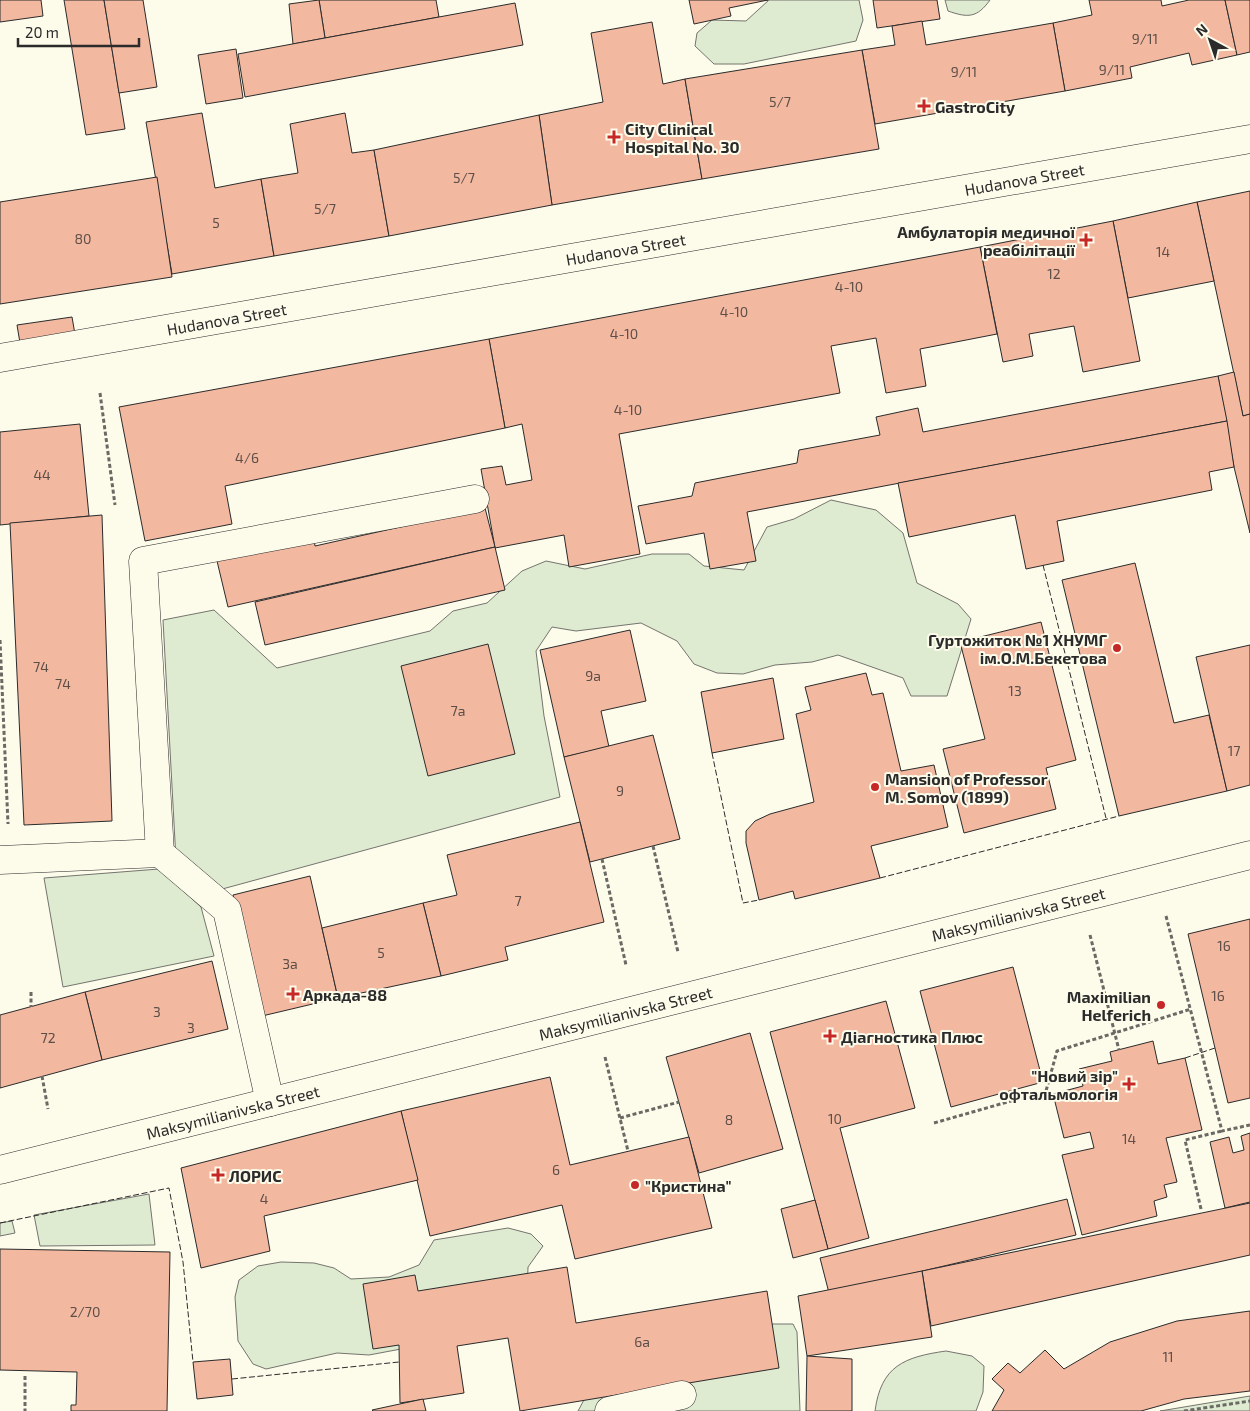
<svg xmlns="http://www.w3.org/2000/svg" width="1250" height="1411" font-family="'Exo 2',sans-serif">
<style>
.green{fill:#deebd1;stroke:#74746e}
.building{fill:#f2b8a0;stroke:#2b2b2b}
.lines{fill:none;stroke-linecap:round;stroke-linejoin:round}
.minor-casing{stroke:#2b2b2b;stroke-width:29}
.path{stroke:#6a6964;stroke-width:3;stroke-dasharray:4 2.5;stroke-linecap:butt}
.minor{stroke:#fdfbea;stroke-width:28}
.fence{stroke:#2b2b2b;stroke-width:1;stroke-dasharray:6 2.5;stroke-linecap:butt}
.poi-dot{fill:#c62828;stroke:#fdfbea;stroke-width:2}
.labels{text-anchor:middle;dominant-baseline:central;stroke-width:4;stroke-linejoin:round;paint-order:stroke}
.number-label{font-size:14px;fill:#5d4e48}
.poi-label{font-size:16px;font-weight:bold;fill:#2b2b2b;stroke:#fdfbea;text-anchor:start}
.street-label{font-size:16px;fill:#2b2b2b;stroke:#fdfbea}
</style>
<rect width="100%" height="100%" fill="#fdfbea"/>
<g class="green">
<path d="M 769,0 L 859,0 L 863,20 L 856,41 L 744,64 L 714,64 L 695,46 L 697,33 L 712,20 L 746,21 Z"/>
<path d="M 945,0 L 990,0 C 977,18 968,18 948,11 Z"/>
<path d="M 831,500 L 876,510 L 903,533 L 917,583 L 958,604 L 971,619 L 947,696 L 911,696 L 903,678 L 838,655 L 812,662 L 775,665 L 743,674 L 717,673 L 694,664 L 677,641 L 641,623 L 576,631 L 552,627 L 536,651 L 544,716 L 560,797 L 215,891 L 176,860 L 163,620 L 214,610 L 277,668 L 430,631 L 453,611 L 487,603 L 522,571 L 546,561 L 585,569 L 652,554 L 689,554 L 704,566 L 744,570 L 767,527 L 794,519 Z"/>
<path d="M 159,869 L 201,907 L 214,956 L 63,987 L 44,878 Z"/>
<path d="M 149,1194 L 155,1245 L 40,1246 L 34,1215 Z"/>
<path d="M 12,1221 L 15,1233 L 0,1236 L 0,1223 Z"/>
<path d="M 508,1228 L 531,1234 L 543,1246 L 528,1267 L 527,1298 L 401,1349 L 369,1355 L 337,1353 L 266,1369 L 253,1364 L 238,1341 L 235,1297 L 239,1280 L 258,1266 L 281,1262 L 314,1263 L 334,1268 L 351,1279 L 389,1277 L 419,1265 L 434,1240 Z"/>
<path d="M 733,1324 L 793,1324 L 797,1332 L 800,1411 L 578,1411 L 593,1383 Z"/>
<path d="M 946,1351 L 972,1356 L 984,1366 L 983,1392 L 976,1411 L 875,1411 C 881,1366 904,1357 946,1351 Z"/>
<path d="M 1250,1396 L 1250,1411 L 1160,1411 Z"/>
</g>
<g class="building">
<path d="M 0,0 L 41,0 L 43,16 L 0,22 Z"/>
<path d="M 64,0 L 104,0 L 125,129 L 86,135 Z"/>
<path d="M 104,0 L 143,0 L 157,87 L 119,93 Z"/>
<path d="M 319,0 L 436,0 L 439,17 L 325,38 Z"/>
<path d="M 319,0 L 325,38 L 293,44 L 289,4 Z"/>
<path d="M 689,0 L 768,0 L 729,8 L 731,16 L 694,24 Z"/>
<path d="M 873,0 L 937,0 L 940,19 L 877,28 Z"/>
<path d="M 1089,0 L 1161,0 L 1162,6 L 1189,0 L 1225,0 L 1237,55 L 1192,65 L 1189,53 L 1130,67 L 1132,78 L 1065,91 L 1053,23 L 1092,15 Z"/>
<path d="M 1225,0 L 1250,0 L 1250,52 L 1237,55 Z"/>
<path d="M 515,3 L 523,45 L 245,97 L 238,54 Z"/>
<path d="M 922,21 L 926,45 L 1053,23 L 1065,91 L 875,124 L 862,50 L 895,45 L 892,26 Z"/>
<path d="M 652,22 L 663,84 L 685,79 L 702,179 L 552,205 L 539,115 L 603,102 L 591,33 Z"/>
<path d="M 236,49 L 243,98 L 206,104 L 198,55 Z"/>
<path d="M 862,50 L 879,149 L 702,179 L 685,79 Z"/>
<path d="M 202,113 L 215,188 L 261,179 L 274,256 L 172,274 L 146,122 Z"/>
<path d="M 345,113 L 352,153 L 374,150 L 389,236 L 274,256 L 261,179 L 298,173 L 290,124 Z"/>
<path d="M 539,115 L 552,205 L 389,236 L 374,150 Z"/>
<path d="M 157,177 L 172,277 L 0,304 L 0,202 Z"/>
<path d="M 1250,191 L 1250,414 L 1243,416 L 1197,202 Z"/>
<path d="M 1197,202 L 1214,281 L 1128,298 L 1113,221 Z"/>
<path d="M 1113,221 L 1140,361 L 1083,372 L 1074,326 L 1029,334 L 1033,356 L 1003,362 L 980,247 Z"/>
<path d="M 980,247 L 997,334 L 920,349 L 926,386 L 886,393 L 876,338 L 831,346 L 840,393 L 619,434 L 640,554 L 569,567 L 564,535 L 495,548 L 481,469 L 502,466 L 506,485 L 532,480 L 522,424 L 505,428 L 489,339 Z"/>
<path d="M 72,317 L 76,340 L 21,349 L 17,325 Z"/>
<path d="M 489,339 L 505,428 L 225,486 L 232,524 L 145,541 L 119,407 Z"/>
<path d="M 1234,372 L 1243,416 L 1250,414 L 1250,533 L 1234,467 L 1218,376 Z"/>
<path d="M 1218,376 L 1227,421 L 747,512 L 756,561 L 710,569 L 704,533 L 646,544 L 638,506 L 692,496 L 695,483 L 797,463 L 799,450 L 880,435 L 876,417 L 918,408 L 923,432 Z"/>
<path d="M 1227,421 L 1234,467 L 1209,472 L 1212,490 L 1057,521 L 1064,561 L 1026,569 L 1015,515 L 909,537 L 898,483 Z"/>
<path d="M 80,424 L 89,516 L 0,525 L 0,432 Z"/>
<path d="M 485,508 L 495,547 L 228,607 L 217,561 L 314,540 L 315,546 Z"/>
<path d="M 102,515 L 112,821 L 24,825 L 10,523 Z"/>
<path d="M 495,547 L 505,590 L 265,645 L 255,602 Z"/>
<path d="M 1135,563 L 1174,723 L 1209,715 L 1227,791 L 1119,816 L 1062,580 Z"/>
<path d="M 1041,622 L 1076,760 L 1046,768 L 1056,809 L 964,833 L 943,749 L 985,739 L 960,642 Z"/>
<path d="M 630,630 L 646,701 L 601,711 L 609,747 L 564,757 L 540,650 Z"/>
<path d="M 488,644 L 515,754 L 428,776 L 401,666 Z"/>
<path d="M 1250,645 L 1250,785 L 1227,791 L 1196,657 Z"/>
<path d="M 866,673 L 872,695 L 883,693 L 901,771 L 934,765 L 948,827 L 871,846 L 880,878 L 795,899 L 793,891 L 759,900 L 746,843 L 746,831 L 755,821 L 770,814 L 814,802 L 796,714 L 811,710 L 805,687 Z"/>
<path d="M 773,678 L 784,739 L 712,753 L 701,692 Z"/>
<path d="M 653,735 L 680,839 L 590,862 L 564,757 Z"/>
<path d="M 580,822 L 604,922 L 505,947 L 508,960 L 441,976 L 423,903 L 457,895 L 447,855 Z"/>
<path d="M 310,876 L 338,998 L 262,1016 L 233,895 Z"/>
<path d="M 423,903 L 441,976 L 338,998 L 322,928 Z"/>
<path d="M 1250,919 L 1250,1098 L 1228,1103 L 1188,934 Z"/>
<path d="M 212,961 L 228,1029 L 102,1060 L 85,992 Z"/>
<path d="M 1013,967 L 1043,1082 L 951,1107 L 920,991 Z"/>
<path d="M 85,992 L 102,1060 L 0,1088 L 0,1015 Z"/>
<path d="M 886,1001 L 915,1108 L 840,1128 L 869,1238 L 828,1249 L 770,1032 Z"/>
<path d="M 750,1033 L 783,1149 L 699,1173 L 666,1057 Z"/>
<path d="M 1153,1041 L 1158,1064 L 1185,1058 L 1202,1130 L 1166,1138 L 1177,1182 L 1164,1185 L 1167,1197 L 1154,1201 L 1157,1216 L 1082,1235 L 1062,1155 L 1094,1148 L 1090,1132 L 1064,1138 L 1053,1094 L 1083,1086 L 1079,1069 L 1112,1061 L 1110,1052 Z"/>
<path d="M 550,1077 L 570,1165 L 689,1137 L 712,1228 L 575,1259 L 562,1205 L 430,1236 L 401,1111 Z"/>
<path d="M 401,1111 L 418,1180 L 264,1216 L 270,1251 L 201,1268 L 181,1168 Z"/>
<path d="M 1250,1133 L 1250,1202 L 1225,1208 L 1210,1142 L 1229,1137 L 1233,1153 L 1244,1150 L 1241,1136 Z"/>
<path d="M 1067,1199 L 1076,1235 L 829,1293 L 820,1258 Z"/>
<path d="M 815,1200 L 828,1249 L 793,1258 L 781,1209 Z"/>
<path d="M 1250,1203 L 1250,1255 L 931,1326 L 922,1271 Z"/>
<path d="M 0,1249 L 170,1252 L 167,1411 L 71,1411 L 71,1405 L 76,1405 L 77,1372 L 0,1370 Z"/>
<path d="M 567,1267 L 576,1323 L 767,1291 L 779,1368 L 520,1411 L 508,1338 L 457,1346 L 464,1393 L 400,1403 L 399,1345 L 373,1349 L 363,1284 L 415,1275 L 418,1291 Z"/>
<path d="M 922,1271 L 932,1337 L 807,1356 L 798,1296 Z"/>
<path d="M 1250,1311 L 1250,1391 L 1184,1399 L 1141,1411 L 992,1411 L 1004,1390 L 992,1379 L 1008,1363 L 1020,1373 L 1045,1350 L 1064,1369 L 1110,1342 L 1177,1321 Z"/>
<path d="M 807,1356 L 852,1359 L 852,1411 L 806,1411 Z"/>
<path d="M 230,1359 L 233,1395 L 197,1399 L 193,1362 Z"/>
<path d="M 423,1399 L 426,1411 L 373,1411 L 372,1410 Z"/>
</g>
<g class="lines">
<defs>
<g id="minor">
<path id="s1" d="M 0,358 L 1250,139"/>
<path d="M 0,860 L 160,853"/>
<path d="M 270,1102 L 227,910 L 160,853 L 143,561 L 475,499"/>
<path id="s2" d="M 0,1170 L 1250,855"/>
<path d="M 609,1411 L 682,1395"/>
</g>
</defs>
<use href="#minor" class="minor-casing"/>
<g class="path">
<path d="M 100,393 L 115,505"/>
<path d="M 0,640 L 8,824"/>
<path d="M 653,846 L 678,952"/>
<path d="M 602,859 L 626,965"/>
<path d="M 1166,916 L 1222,1131 L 1250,1125"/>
<path d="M 1090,935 L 1119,1050"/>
<path d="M 31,992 L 31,1007"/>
<path d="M 605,1057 L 628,1151"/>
<path d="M 42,1076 L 48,1109"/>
<path d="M 620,1118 L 679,1102"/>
<path d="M 934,1123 L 1046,1091 L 1057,1051 L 1191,1009"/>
<path d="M 1201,1209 L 1185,1140 L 1222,1131"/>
<path d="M 25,1376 L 25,1411"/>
<path d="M 1184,1411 L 1250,1401"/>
</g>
<use href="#minor" class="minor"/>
<g class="fence">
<path d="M 1043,565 L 1106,818"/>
<path d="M 712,753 L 743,903 L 759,900"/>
<path d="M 880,878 L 1119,816"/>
<path d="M 1185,1058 L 1215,1048"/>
<path d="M 0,1223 L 169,1188 L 183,1262 L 193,1362"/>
<path d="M 232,1379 L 399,1362"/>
</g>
</g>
<g class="poi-dot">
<path d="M921.5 98.5h5v5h5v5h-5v5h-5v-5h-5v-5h5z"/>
<path d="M611.5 129.5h5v5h5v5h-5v5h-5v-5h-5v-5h5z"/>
<path d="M1083.5 232.5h5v5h5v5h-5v5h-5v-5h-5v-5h5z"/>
<circle cx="1117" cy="648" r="5"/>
<circle cx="875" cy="787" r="5"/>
<path d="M290.5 986.5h5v5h5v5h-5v5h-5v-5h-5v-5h5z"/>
<circle cx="1161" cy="1005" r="5"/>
<path d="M827.5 1028.5h5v5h5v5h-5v5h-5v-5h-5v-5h5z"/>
<path d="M1126.5 1076.5h5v5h5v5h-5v5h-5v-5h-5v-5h5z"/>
<path d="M215.5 1167.5h5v5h5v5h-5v5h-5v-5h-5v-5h5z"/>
<circle cx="635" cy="1185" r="5"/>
</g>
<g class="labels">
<g class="number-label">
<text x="1145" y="38">9/11</text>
<text x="1112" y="69">9/11</text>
<text x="964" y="71">9/11</text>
<text x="780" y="101">5/7</text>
<text x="464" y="177">5/7</text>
<text x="325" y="208">5/7</text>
<text x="216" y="222">5</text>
<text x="83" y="238">80</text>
<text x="1163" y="251">14</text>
<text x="1054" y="273">12</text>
<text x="849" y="286">4-10</text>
<text x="734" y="311">4-10</text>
<text x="624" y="333">4-10</text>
<text x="628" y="409">4-10</text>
<text x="247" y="457">4/6</text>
<text x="42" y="474">44</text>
<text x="41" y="666">74</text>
<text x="593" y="675">9а</text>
<text x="63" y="683">74</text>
<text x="1015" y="690">13</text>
<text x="458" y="710">7а</text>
<text x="1234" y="750">17</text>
<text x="620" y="790">9</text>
<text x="518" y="900">7</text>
<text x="1224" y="945">16</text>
<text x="381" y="952">5</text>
<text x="290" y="963">3а</text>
<text x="1218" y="995">16</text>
<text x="157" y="1011">3</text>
<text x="191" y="1027">3</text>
<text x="48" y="1037">72</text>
<text x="835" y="1118">10</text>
<text x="729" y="1119">8</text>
<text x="1129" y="1138">14</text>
<text x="556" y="1169">6</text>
<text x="264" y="1198">4</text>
<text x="85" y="1311">2/70</text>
<text x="642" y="1341">6а</text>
<text x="1168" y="1356">11</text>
</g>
<g class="poi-label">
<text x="935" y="106">GastroCity</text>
<text x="625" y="128">City Clinical<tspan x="625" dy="18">Hospital No. 30</tspan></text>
<text x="1075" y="231" text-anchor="end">Амбулаторія медичної<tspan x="1075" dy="18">реабілітації</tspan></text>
<text x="1107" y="639" text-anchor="end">Гуртожиток №1 ХНУМГ<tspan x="1107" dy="18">ім.О.М.Бекетова</tspan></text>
<text x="885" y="778">Mansion of Professor<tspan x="885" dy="18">M. Somov (1899)</tspan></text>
<text x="303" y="994">Аркада-88</text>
<text x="1151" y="996" text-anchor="end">Maximilian<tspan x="1151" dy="18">Helferich</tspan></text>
<text x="841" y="1036">Діагностика Плюс</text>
<text x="1118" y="1075" text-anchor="end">"Новий зір"<tspan x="1118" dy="18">офтальмологія</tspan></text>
<text x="229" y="1175">ЛОРИС</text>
<text x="645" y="1185">"Кристина"</text>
</g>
<g class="street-label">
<text stroke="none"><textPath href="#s1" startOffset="1040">Hudanova Street</textPath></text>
<text stroke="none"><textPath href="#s1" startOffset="635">Hudanova Street</textPath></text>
<text stroke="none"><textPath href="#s1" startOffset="230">Hudanova Street</textPath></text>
<text stroke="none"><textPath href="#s2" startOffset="1050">Maksymilianivska Street</textPath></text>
<text stroke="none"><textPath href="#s2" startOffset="645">Maksymilianivska Street</textPath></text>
<text stroke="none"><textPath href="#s2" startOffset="240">Maksymilianivska Street</textPath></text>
</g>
</g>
<g transform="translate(1210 40) rotate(320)" stroke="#fdfbea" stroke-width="4" paint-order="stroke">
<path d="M0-4L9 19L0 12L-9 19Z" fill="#2b2b2b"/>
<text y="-8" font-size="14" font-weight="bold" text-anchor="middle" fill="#2b2b2b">N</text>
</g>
<path d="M18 38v8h121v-8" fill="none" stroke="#2b2b2b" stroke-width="2.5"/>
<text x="25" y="38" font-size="15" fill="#2b2b2b" stroke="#fdfbea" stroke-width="4" paint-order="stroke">20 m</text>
</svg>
